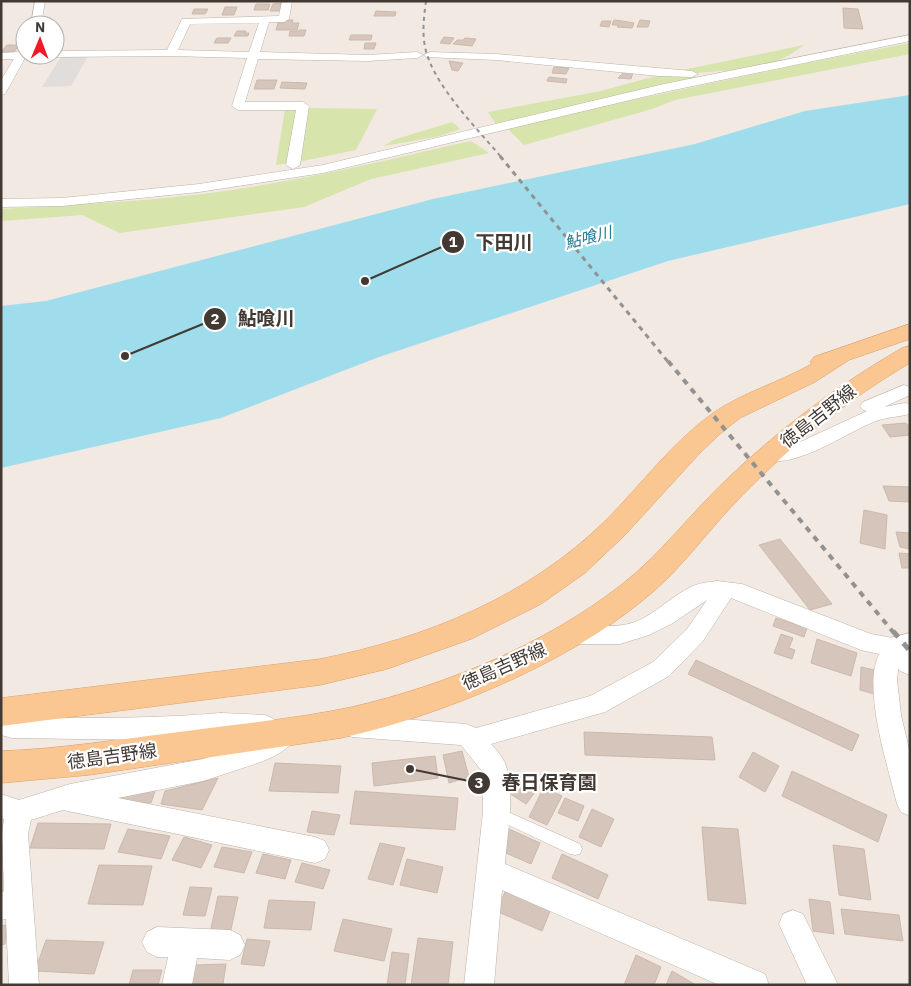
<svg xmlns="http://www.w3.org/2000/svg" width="911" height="986" font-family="'IBM Plex Sans','Noto Sans JP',sans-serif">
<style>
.green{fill:#d7e4ac}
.parking{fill:#e1dddb}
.water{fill:#9fdded}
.building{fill:#d5c5bb;stroke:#ccb9ac}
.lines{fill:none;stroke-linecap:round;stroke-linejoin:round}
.service-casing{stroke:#beb2a9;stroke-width:1}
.minor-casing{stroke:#beb2a9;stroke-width:1}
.tertiary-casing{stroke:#beb2a9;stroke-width:1}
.primary-casing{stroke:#de9f63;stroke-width:1}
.service{fill:#fff;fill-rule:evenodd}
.minor{fill:#fff;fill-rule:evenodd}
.tertiary{fill:#fff;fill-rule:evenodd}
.primary{fill:#fac692;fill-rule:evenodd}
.rail-far3{stroke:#929292;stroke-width:2;stroke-dasharray:4 4;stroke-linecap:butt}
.rail-far2{stroke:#929292;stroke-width:3;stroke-dasharray:5 5;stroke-linecap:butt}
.rail-far1{stroke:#929292;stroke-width:4;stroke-dasharray:6 6;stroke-linecap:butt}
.rail{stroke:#929292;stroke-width:5;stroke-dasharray:8 8;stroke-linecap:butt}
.labels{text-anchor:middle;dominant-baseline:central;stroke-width:4.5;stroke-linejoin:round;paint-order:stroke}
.far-water-label{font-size:16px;font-style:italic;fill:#2c7c92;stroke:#fff}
.street-label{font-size:18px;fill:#423933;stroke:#fff}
.leader{fill:none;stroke:#423933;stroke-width:2}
.callout-dot{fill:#423933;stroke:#fff;stroke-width:2}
.mark-label{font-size:15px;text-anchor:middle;font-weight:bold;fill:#fff}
.callout-label{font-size:19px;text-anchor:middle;font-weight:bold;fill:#423933;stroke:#fff;stroke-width:4.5;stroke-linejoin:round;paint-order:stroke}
</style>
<rect width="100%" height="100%" fill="#f1e9e2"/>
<g class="green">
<path d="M 910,43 L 910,54 L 675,100 L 652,109 L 524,145 L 506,127 L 806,63 Z"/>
<path d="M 804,45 C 797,50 789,56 781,59 C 754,73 719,69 690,74 L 699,78 L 599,102 L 496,124 L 488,112 L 601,91 L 663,74 Z"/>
<path d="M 309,108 L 377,109 L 356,150 L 298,162 Z"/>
<path d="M 285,109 L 299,109 L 288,163 L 276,165 Z"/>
<path d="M 452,122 L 460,129 L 440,136 L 384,146 L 393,140 Z"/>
<path d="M 471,141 L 489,153 L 371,179 L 304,207 L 120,233 L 82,215 L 1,221 L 1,209 C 68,205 136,202 202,194 C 293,183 382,161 471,141 Z"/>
</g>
<path class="parking" d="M 88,56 L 71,86 L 42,87 L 61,57 Z"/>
<path class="water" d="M 910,95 L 910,204 L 668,261 L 379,357 L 221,418 L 1,468 L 1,306 L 46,301 L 433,199 L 695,144 L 805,111 Z"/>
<g class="building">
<path d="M 283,3 L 281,11 L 270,11 L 273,4 Z"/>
<path d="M 256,4 L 270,4 L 268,10 L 254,10 Z"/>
<path d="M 225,7 L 237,7 L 234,15 L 222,15 Z"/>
<path d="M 843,8 L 858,9 L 863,29 L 844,28 Z"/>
<path d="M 194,9 L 208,9 L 205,14 L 192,14 Z"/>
<path d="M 376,11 L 396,12 L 395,16 L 374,16 Z"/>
<path d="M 279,20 L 293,20 L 292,23 L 299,23 L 297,30 L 276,30 Z"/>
<path d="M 614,20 L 622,21 L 634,23 L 632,28 L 617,27 L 619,25 L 612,25 Z"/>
<path d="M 640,20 L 650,21 L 648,27 L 637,27 Z"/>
<path d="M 602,21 L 611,21 L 609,27 L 600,26 Z"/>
<path d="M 299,30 L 306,30 L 304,36 L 289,36 L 290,31 L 299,31 Z"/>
<path d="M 237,31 L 246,31 L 245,33 L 249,33 L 248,36 L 234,36 Z"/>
<path d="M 351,35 L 372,35 L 371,40 L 349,40 Z"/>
<path d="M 444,37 L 454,38 L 450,44 L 440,43 Z"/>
<path d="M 217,38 L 231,38 L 228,43 L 214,43 Z"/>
<path d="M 465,38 L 476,39 L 472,46 L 453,44 L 457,40 L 463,40 Z"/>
<path d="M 365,43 L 376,43 L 374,49 L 364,49 Z"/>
<path d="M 7,45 L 19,45 L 14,52 L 1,52 Z"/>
<path d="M 449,61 L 463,63 L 458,71 L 452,70 Z"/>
<path d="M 554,67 L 569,68 L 566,74 L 552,73 Z"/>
<path d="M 625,71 L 633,73 L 631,79 L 618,78 Z"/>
<path d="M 549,77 L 567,79 L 566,83 L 547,81 Z"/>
<path d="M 257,80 L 277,80 L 274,89 L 254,89 Z"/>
<path d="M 282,82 L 307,83 L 305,89 L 280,88 Z"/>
<path d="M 906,423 L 910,428 L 910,435 L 890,437 L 882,425 Z"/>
<path d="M 883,486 L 910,487 L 910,502 L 889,501 Z"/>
<path d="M 864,510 L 887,515 L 885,549 L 860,543 Z"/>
<path d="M 896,532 L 910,533 L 910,549 L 900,547 Z"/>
<path d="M 780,539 L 832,604 L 810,610 L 759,545 Z"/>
<path d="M 899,553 L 910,554 L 910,568 L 902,568 Z"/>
<path d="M 776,618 L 807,628 L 804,637 L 773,626 Z"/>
<path d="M 781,634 L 793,638 L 789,648 L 795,650 L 792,659 L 774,653 Z"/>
<path d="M 817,639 L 857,653 L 851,676 L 811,663 Z"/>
<path d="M 696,660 L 859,735 L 852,751 L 688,674 Z"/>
<path d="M 861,667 L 879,671 L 878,695 L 860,690 Z"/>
<path d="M 584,732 L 712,737 L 715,760 L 585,755 Z"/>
<path d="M 462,751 L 469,777 L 449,783 L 443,755 Z"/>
<path d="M 753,752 L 779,766 L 765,792 L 739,777 Z"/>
<path d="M 435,756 L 438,778 L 374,786 L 372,763 Z"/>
<path d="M 275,763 L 341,766 L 338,793 L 269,791 Z"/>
<path d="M 792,771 L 887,815 L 878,842 L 782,796 Z"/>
<path d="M 518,775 L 539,787 L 526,804 L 506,791 Z"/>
<path d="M 218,778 L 202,810 L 161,804 L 165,791 Z"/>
<path d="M 157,785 L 151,803 L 109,801 L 113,793 Z"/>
<path d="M 544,787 L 562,796 L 547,825 L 529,817 Z"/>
<path d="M 355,791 L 458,798 L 455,830 L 350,824 Z"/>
<path d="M 565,798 L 584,806 L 578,821 L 558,813 Z"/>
<path d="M 592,809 L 614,819 L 601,847 L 579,837 Z"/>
<path d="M 312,811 L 340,815 L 334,835 L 307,832 Z"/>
<path d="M 38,823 L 111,824 L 104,849 L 30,848 Z"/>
<path d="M 702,827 L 738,829 L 746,904 L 708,900 Z"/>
<path d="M 128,829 L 170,836 L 161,859 L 118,852 Z"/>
<path d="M 509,829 L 540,843 L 531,864 L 499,850 Z"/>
<path d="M 184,837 L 212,845 L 201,868 L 172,860 Z"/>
<path d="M 380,843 L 405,848 L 393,885 L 368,879 Z"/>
<path d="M 833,845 L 864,849 L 871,900 L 839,895 Z"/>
<path d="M 222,847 L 252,852 L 244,873 L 214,867 Z"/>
<path d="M 263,854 L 291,860 L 285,879 L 256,873 Z"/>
<path d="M 562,854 L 608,875 L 598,899 L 552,878 Z"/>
<path d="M 407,859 L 443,867 L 437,893 L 400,885 Z"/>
<path d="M 302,863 L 330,870 L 323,889 L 295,882 Z"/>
<path d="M 99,865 L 152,866 L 143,905 L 88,904 Z"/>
<path d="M 190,887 L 212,888 L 205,916 L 183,915 Z"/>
<path d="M 507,888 L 551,909 L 542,931 L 496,911 Z"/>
<path d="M 218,896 L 238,897 L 230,934 L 210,933 Z"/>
<path d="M 809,899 L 830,902 L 834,934 L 813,931 Z"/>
<path d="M 269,900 L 315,902 L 311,930 L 264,928 Z"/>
<path d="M 841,909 L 899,915 L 903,941 L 845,934 Z"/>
<path d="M 343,919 L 392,929 L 384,961 L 334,951 Z"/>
<path d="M 6,925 L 5,944 L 1,945 L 1,926 Z"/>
<path d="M 418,938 L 453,942 L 448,985 L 411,985 Z"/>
<path d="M 247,939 L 270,941 L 264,966 L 241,964 Z"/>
<path d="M 46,940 L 104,942 L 94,974 L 35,971 Z"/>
<path d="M 392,952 L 409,954 L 405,985 L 387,985 Z"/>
<path d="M 636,955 L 661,967 L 654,985 L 624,985 Z"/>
<path d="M 226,964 L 223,984 L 192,984 L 195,965 Z"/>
<path d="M 133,970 L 162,970 L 158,985 L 129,985 Z"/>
<path d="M 672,971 L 696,985 L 666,985 Z"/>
</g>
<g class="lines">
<defs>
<path id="service" d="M 499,808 L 580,844 L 582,849 L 580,854 L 575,855 L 570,854 L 494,818 L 492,814 L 494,810 Z"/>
<g id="minor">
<path d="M 35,1 L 45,1 L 41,25 L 31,25 Z"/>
<path d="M 282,1 L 292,1 L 289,19 L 284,22 L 269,22 L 260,52 L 368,55 L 417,52 L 423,55 L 417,58 L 368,61 L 258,59 L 245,102 L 303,102 L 309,106 L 300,165 L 293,169 L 286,165 L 296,110 L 238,110 L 232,106 L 247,58 L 171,56 L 55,57 L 50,55 L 55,55 L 55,51 L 167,50 L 182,19 L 279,16 ZM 259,23 L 249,52 L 178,50 L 190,24 Z"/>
<path d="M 910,35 L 910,41 L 664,92 L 323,173 L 199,192 L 62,206 L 1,207 L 1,199 L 62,198 L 199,184 L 323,165 L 664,84 Z"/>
<path d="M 25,46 L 25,55 L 31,55 L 25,58 L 5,94 L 1,95 L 1,80 L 14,59 L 1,59 L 1,53 L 18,52 L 21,47 Z"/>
<path d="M 430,52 L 496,54 L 692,71 L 698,74 L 692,77 L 659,76 L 496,60 L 426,57 L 424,55 Z"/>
<path d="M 904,385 L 910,387 L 910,395 L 884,407 L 905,403 L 910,404 L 910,414 C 898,417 887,417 876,421 C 845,433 797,469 763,460 L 760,455 L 763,450 L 798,443 L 867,411 L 863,410 L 860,406 L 863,402 Z"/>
<path d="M 717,581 L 742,584 L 871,634 L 904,640 L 908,647 L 899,661 L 897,680 L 901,715 L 910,753 L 910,816 L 901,812 L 897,804 C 888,766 862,689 879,654 L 861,650 L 731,598 L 703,641 L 669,676 L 605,712 L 491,744 C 496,750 502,756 505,763 C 516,790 507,835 505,864 L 765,974 L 769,985 L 719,985 L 502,890 L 494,985 L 464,985 L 483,812 L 483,777 L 481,770 L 461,745 L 352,737 L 343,733 L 340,726 L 343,719 L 352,715 L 466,724 L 476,728 L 590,696 L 653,662 L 687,629 L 707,600 L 673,623 L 649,635 L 620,644 L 570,644 L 562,641 L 559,635 L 562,629 C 585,621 611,631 635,622 C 656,614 671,596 691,587 C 698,583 709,582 717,581 Z"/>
<path d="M 221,713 L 265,715 L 274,719 L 277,727 L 285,724 L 294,727 L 297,735 C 291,749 272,758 258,763 L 203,781 L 118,798 L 315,837 L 325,841 L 329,850 L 325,859 L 315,863 L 63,810 L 31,820 L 28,834 L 39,985 L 9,985 L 6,919 L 1,920 L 1,892 L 4,891 L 2,834 L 4,819 L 1,818 L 1,794 L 19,800 L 70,784 L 203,759 L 250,743 L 262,736 L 221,735 L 150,740 L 12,738 L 1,735 L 1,714 C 25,720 53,718 78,718 C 126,718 173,717 221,713 Z"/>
<path d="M 793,910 L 803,914 L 838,985 L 807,985 L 779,924 L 783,914 Z"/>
<path d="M 157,927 L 230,930 L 240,935 L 245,945 L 240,955 L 230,960 L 197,958 L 192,985 L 162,985 L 168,957 L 157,957 L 147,952 L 142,942 L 147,932 Z"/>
</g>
<path id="tertiary" d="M 910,633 L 910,675 L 900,671 L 882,647 L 886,639 Z"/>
<g id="primary">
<path d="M 910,324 L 910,339 L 849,360 L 815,382 L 740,418 L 720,434 L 700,453 L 625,535 L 585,573 L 541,604 L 471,639 L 387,669 L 320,685 L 1,726 L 1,698 L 320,659 C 426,638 528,597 606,520 C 641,485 672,442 713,413 C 742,393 777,383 808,366 L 812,364 L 810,362 L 814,357 Z"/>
<path d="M 910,346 L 910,363 C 845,401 785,450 733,505 C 703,537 677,574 642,601 C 564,665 440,716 341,738 L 89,775 L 1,783 L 1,751 C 61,749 120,739 179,732 C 237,724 295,719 352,707 C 446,685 544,645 621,585 C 660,555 690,514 726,480 C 779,429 838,385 902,348 Z"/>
</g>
</defs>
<use href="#service" class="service-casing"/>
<use href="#minor" class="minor-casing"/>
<use href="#tertiary" class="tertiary-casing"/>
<use href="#primary" class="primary-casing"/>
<use href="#service" class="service"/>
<use href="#minor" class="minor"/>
<use href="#tertiary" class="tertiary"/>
<use href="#primary" class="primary"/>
<path class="rail-far3" d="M 426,1 C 424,16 422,32 425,47 C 433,85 476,127 501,157"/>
<path class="rail-far2" d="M 500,156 L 669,363"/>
<path class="rail-far1" d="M 668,361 L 894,633"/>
<path class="rail" d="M 893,631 L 910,651"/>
</g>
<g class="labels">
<g class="far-water-label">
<text transform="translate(588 237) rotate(-14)">鮎喰川</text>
</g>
<g class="street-label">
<text transform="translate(818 416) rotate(-38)">徳島吉野線</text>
<text transform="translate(504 666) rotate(-24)">徳島吉野線</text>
<text transform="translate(112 756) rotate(-8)">徳島吉野線</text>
</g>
</g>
<path class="leader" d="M365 281L453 242M125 356L215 319M410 769L479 783"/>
<g class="callout-dot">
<circle cx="365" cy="281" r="5"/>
<circle cx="125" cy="356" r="5"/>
<circle cx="410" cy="769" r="5"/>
<circle cx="453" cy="242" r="12"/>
<circle cx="215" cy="319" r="12"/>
<circle cx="479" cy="783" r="12"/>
</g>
<g class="mark-label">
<text x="453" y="247">1</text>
<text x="215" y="324">2</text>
<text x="479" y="788">3</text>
</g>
<g class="callout-label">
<text x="504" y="249">下田川</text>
<text x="266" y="325">鮎喰川</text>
<text x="549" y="789">春日保育園</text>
</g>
<rect width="911" height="986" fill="none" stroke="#423933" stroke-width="5"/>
<g transform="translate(40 40) rotate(1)"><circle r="24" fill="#ffffff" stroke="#b3b0ad"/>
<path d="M0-4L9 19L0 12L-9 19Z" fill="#f21825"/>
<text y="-8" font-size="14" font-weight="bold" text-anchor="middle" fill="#423933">N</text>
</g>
</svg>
